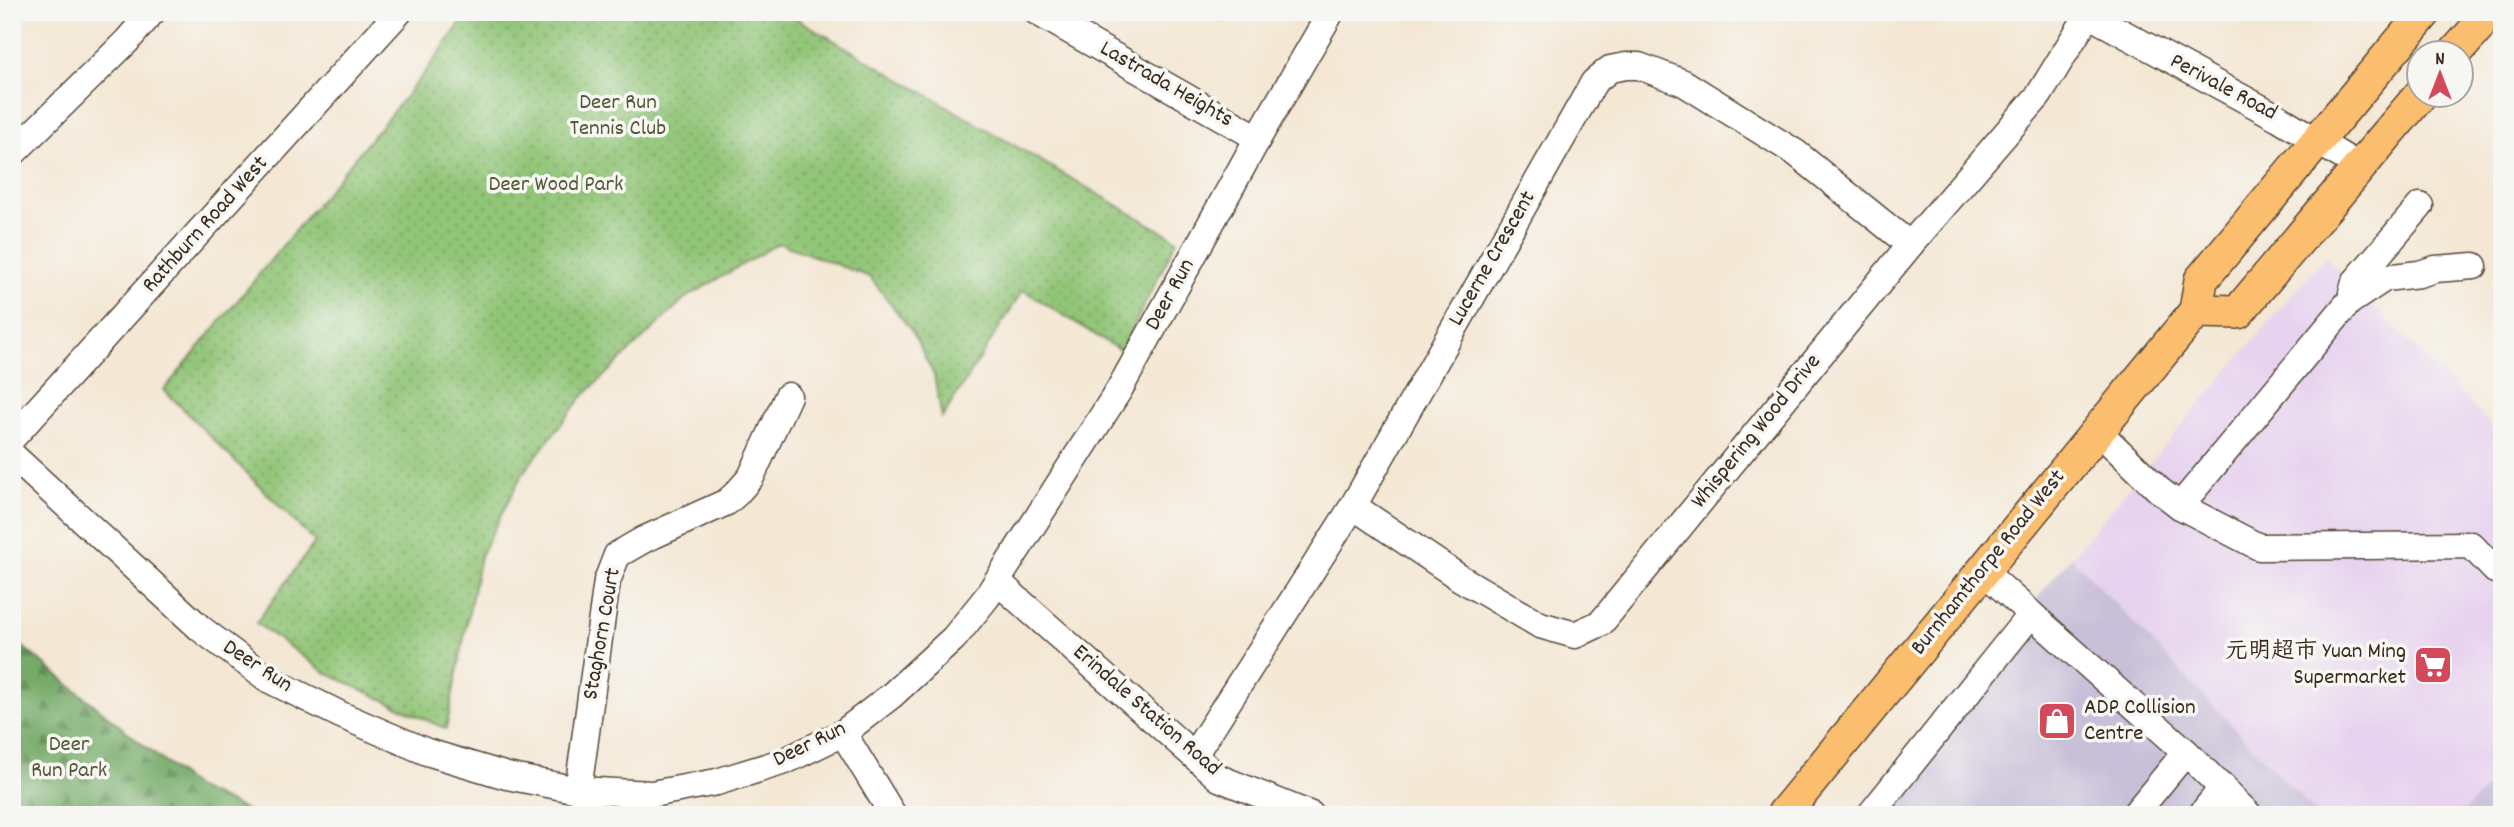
<svg xmlns="http://www.w3.org/2000/svg" width="2514" height="827" font-family="Dekko,'LXGW WenKai TC',sans-serif">
<style>
.built{fill:#e7d2ef}
.industrial{fill:#c8bfd8}
.forest{fill:url(#forest-firs);stroke:#586a43;stroke-width:2}
.park{fill:url(#park-dots);stroke:#66784a;stroke-width:2}
.lines{fill:none;stroke-linecap:round;stroke-linejoin:round}
.minor-casing{stroke:#574639;stroke-width:29}
.major-casing{stroke:#574639;stroke-width:36}
.minor{stroke:#fff;stroke-width:26}
.major{stroke:#fbbd6e;stroke-width:33}
.labels{text-anchor:middle;dominant-baseline:central;stroke-width:7;stroke-linejoin:round;paint-order:stroke}
.street-label{font-size:23px;fill:#3b2a1e;stroke:#f6f6f2}
.park-label{font-size:23px;fill:#555839;stroke:#f6f6f2}
.poi-label{font-size:23px;fill:#3b2a1e;stroke:#f6f6f2;text-anchor:end}
</style>
<defs>
<pattern id="forest-firs" width="22" height="20" patternUnits="userSpaceOnUse" patternTransform="scale(1.75)"><rect width="22" height="20" fill="#74aa68"/><path d="M5 1l3.5 6h-7zM16 11l3.5 6h-7z" fill="#608b55"/></pattern>
<pattern id="park-dots" width="8" height="8" patternUnits="userSpaceOnUse" patternTransform="scale(1.75)"><rect width="8" height="8" fill="#91c577"/><path d="M2 2h.1M6 6h.1" fill="none" stroke="#78a061" stroke-width="1.8" stroke-linecap="round"/></pattern>
</defs>
<rect width="100%" height="100%" fill="#f6f6f2"/>
<filter id="ink" filterUnits="userSpaceOnUse"><feTurbulence type="fractalNoise" baseFrequency=".0143" numOctaves="2"/><feDisplacementMap in="SourceGraphic" scale="14" xChannelSelector="R" yChannelSelector="G"/><feConvolveMatrix kernelMatrix="1 2 1 2 8 2 1 2 1" color-interpolation-filters="sRGB"/></filter>
<filter id="wash" filterUnits="userSpaceOnUse"><feTurbulence type="fractalNoise" baseFrequency=".00686" numOctaves="4" result="noise"/><feDisplacementMap in="SourceGraphic" scale="28" xChannelSelector="R" yChannelSelector="G"/><feGaussianBlur stdDeviation="1.57" result="paint"/><feColorMatrix in="noise" values="0 0 0 0 0 0 0 0 0 0 0 0 0 0 0 0 0 1.4 0 .05"/><feComposite in="paint" operator="in"/></filter>
<g filter="url(#wash)">
<rect width="100%" height="100%" fill="#f4e7d4"/>
<path class="built" d="M 2325,256 L 2502,436 L 2502,772 L 2460,815 L 2318,815 L 2071,557 Z"/>
<g class="industrial">
<path d="M 2071,557 L 2318,815 L 1855,815 Z"/>
<path d="M 2502,772 L 2502,815 L 2460,815 Z"/>
</g>
<path class="forest" d="M 12,638 L 195,787 L 257,815 L 12,815 Z"/>
<path class="park" d="M 469,12 L 785,12 L 1177,240 L 1121,351 L 1023,290 L 942,418 L 934,375 L 913,333 L 870,277 L 779,243 L 684,299 L 582,397 L 523,473 L 480,556 L 446,729 L 326,673 L 256,623 L 315,542 L 164,390 L 423,75 Z"/>
</g>
<g filter="url(#ink)">
<g class="lines">
<defs>
<g id="minor">
<path d="M 1037,12 L 1258,138"/>
<path d="M 2084,12 L 2279,118 L 2360,167"/>
<path d="M 12,154 L 126,42 L 152,12"/>
<path d="M 2352,293 L 2355,282 L 2420,206"/>
<path d="M 2098,431 L 2159,490 L 2180,506 L 2259,547 L 2471,545 L 2495,570 L 2502,569"/>
<path d="M 12,438 L 399,12"/>
<path d="M 12,455 L 201,629 L 268,679 L 341,715 L 427,752 L 507,776 L 578,790 L 652,794 L 717,782 L 785,761 L 843,733 L 892,695 L 954,638 L 987,597 L 1119,390 L 1258,138 L 1331,12"/>
<path d="M 1353,506 L 1460,578 L 1540,625 L 1575,635 L 1601,623 L 1910,245 L 2039,95 L 2088,15"/>
<path d="M 2180,506 L 2349,302 L 2385,278 L 2419,274 L 2435,269 L 2474,266"/>
<path d="M 1983,571 L 2186,752 L 2249,815"/>
<path d="M 997,581 L 1219,778 L 1311,815"/>
<path d="M 843,733 L 893,815"/>
<path d="M 1194,755 L 1353,506 L 1594,82 L 1610,69 L 1626,66 L 1639,66 L 1684,83 L 1796,153 L 1910,245"/>
<path d="M 578,790 L 607,581 L 617,555 L 643,540 L 727,502 L 737,493 L 751,477 L 788,396"/>
<path d="M 1870,815 L 2031,614"/>
<path d="M 2134,815 L 2186,752"/>
<path d="M 2201,815 L 2223,787"/>
</g>
<g id="major">
<path d="M 2456,52 L 2478,27 L 2478,12"/>
<path d="M 2196,311 L 2238,312 L 2421,94"/>
<path d="M 1783,815 L 2196,311 L 2201,280 L 2425,12"/>
</g>
</defs>
<use href="#minor" class="minor-casing"/>
<use href="#major" class="major-casing"/>
<use href="#minor" class="minor"/>
<use href="#major" class="major"/>
</g>
</g>
<defs>
<symbol id="supermarket-square" viewBox="-11 -11 22 22"><rect x="-9" y="-9" width="18" height="18" rx="4" fill="#d1495b" stroke="#f6f6f2"/><path d="M-6-5.5h2.5l.6 2H6L4.5 2H-2.5L-4.4-4H-6ZM-1.5 3.2a1.3 1.3 0 1 0 .1 0ZM3 3.2a1.3 1.3 0 1 0 .1 0Z" fill="#fff"/></symbol>
<symbol id="shop-square" viewBox="-11 -11 22 22"><rect x="-9" y="-9" width="18" height="18" rx="4" fill="#d1495b" stroke="#f6f6f2"/><path d="M-5-2.5h2.3a2.7 3.5 0 0 1 5.4 0H5L5.5 6h-11ZM-1.5-2.5h3a1.5 2.3 0 0 0-3 0Z" fill="#fff"/></symbol>
</defs>
<g fill-rule="evenodd">
<use href="#supermarket-square" x="2411" y="643" width="44" height="44"/>
<use href="#shop-square" x="2035" y="699" width="44" height="44"/>
</g>
<g class="labels">
<g class="street-label">
<text transform="translate(1166 85) rotate(30)">Lastrada Heights</text>
<text transform="translate(2223 88) rotate(28)">Perivale Road</text>
<text transform="translate(206 225) rotate(-48)">Rathburn Road West</text>
<text transform="translate(1493 259) rotate(-60)">Lucerne Crescent</text>
<text transform="translate(1171 295) rotate(-61)">Deer Run</text>
<text transform="translate(1757 432) rotate(-51)">Whispering Wood Drive</text>
<text transform="translate(1989 563) rotate(-51)">Burnhamthorpe Road West</text>
<text transform="translate(603 634) rotate(-80)">Staghorn Court</text>
<text transform="translate(257 667) rotate(33)">Deer Run</text>
<text transform="translate(1146 711) rotate(41)">Erindale Station Road</text>
<text transform="translate(810 745) rotate(-26)">Deer Run</text>
</g>
<g class="park-label">
<text x="618" y="103">Deer Run<tspan x="618" dy="26">Tennis Club</tspan></text>
<text x="556" y="185">Deer Wood Park</text>
<text x="69" y="745">Deer<tspan x="69" dy="26">Run Park</tspan></text>
</g>
<g class="poi-label">
<text x="2406" y="652">元明超市 Yuan Ming<tspan x="2406" dy="26">Supermarket</tspan></text>
<text x="2084" y="708" text-anchor="start">ADP Collision<tspan x="2084" dy="26">Centre</tspan></text>
</g>
</g>
<rect width="2514" height="827" fill="none" stroke="#f6f6f2" stroke-width="42"/>
<g transform="translate(2440 74)"><circle r="33" fill="#f6f6f2" stroke="#aba49d" stroke-width="2"/>
<path d="M0-5L12 26L0 18L-12 26Z" fill="#d1495b"/>
<text y="-10" font-size="19" font-weight="bold" text-anchor="middle" fill="#3b2a1e">N</text>
</g>
</svg>
